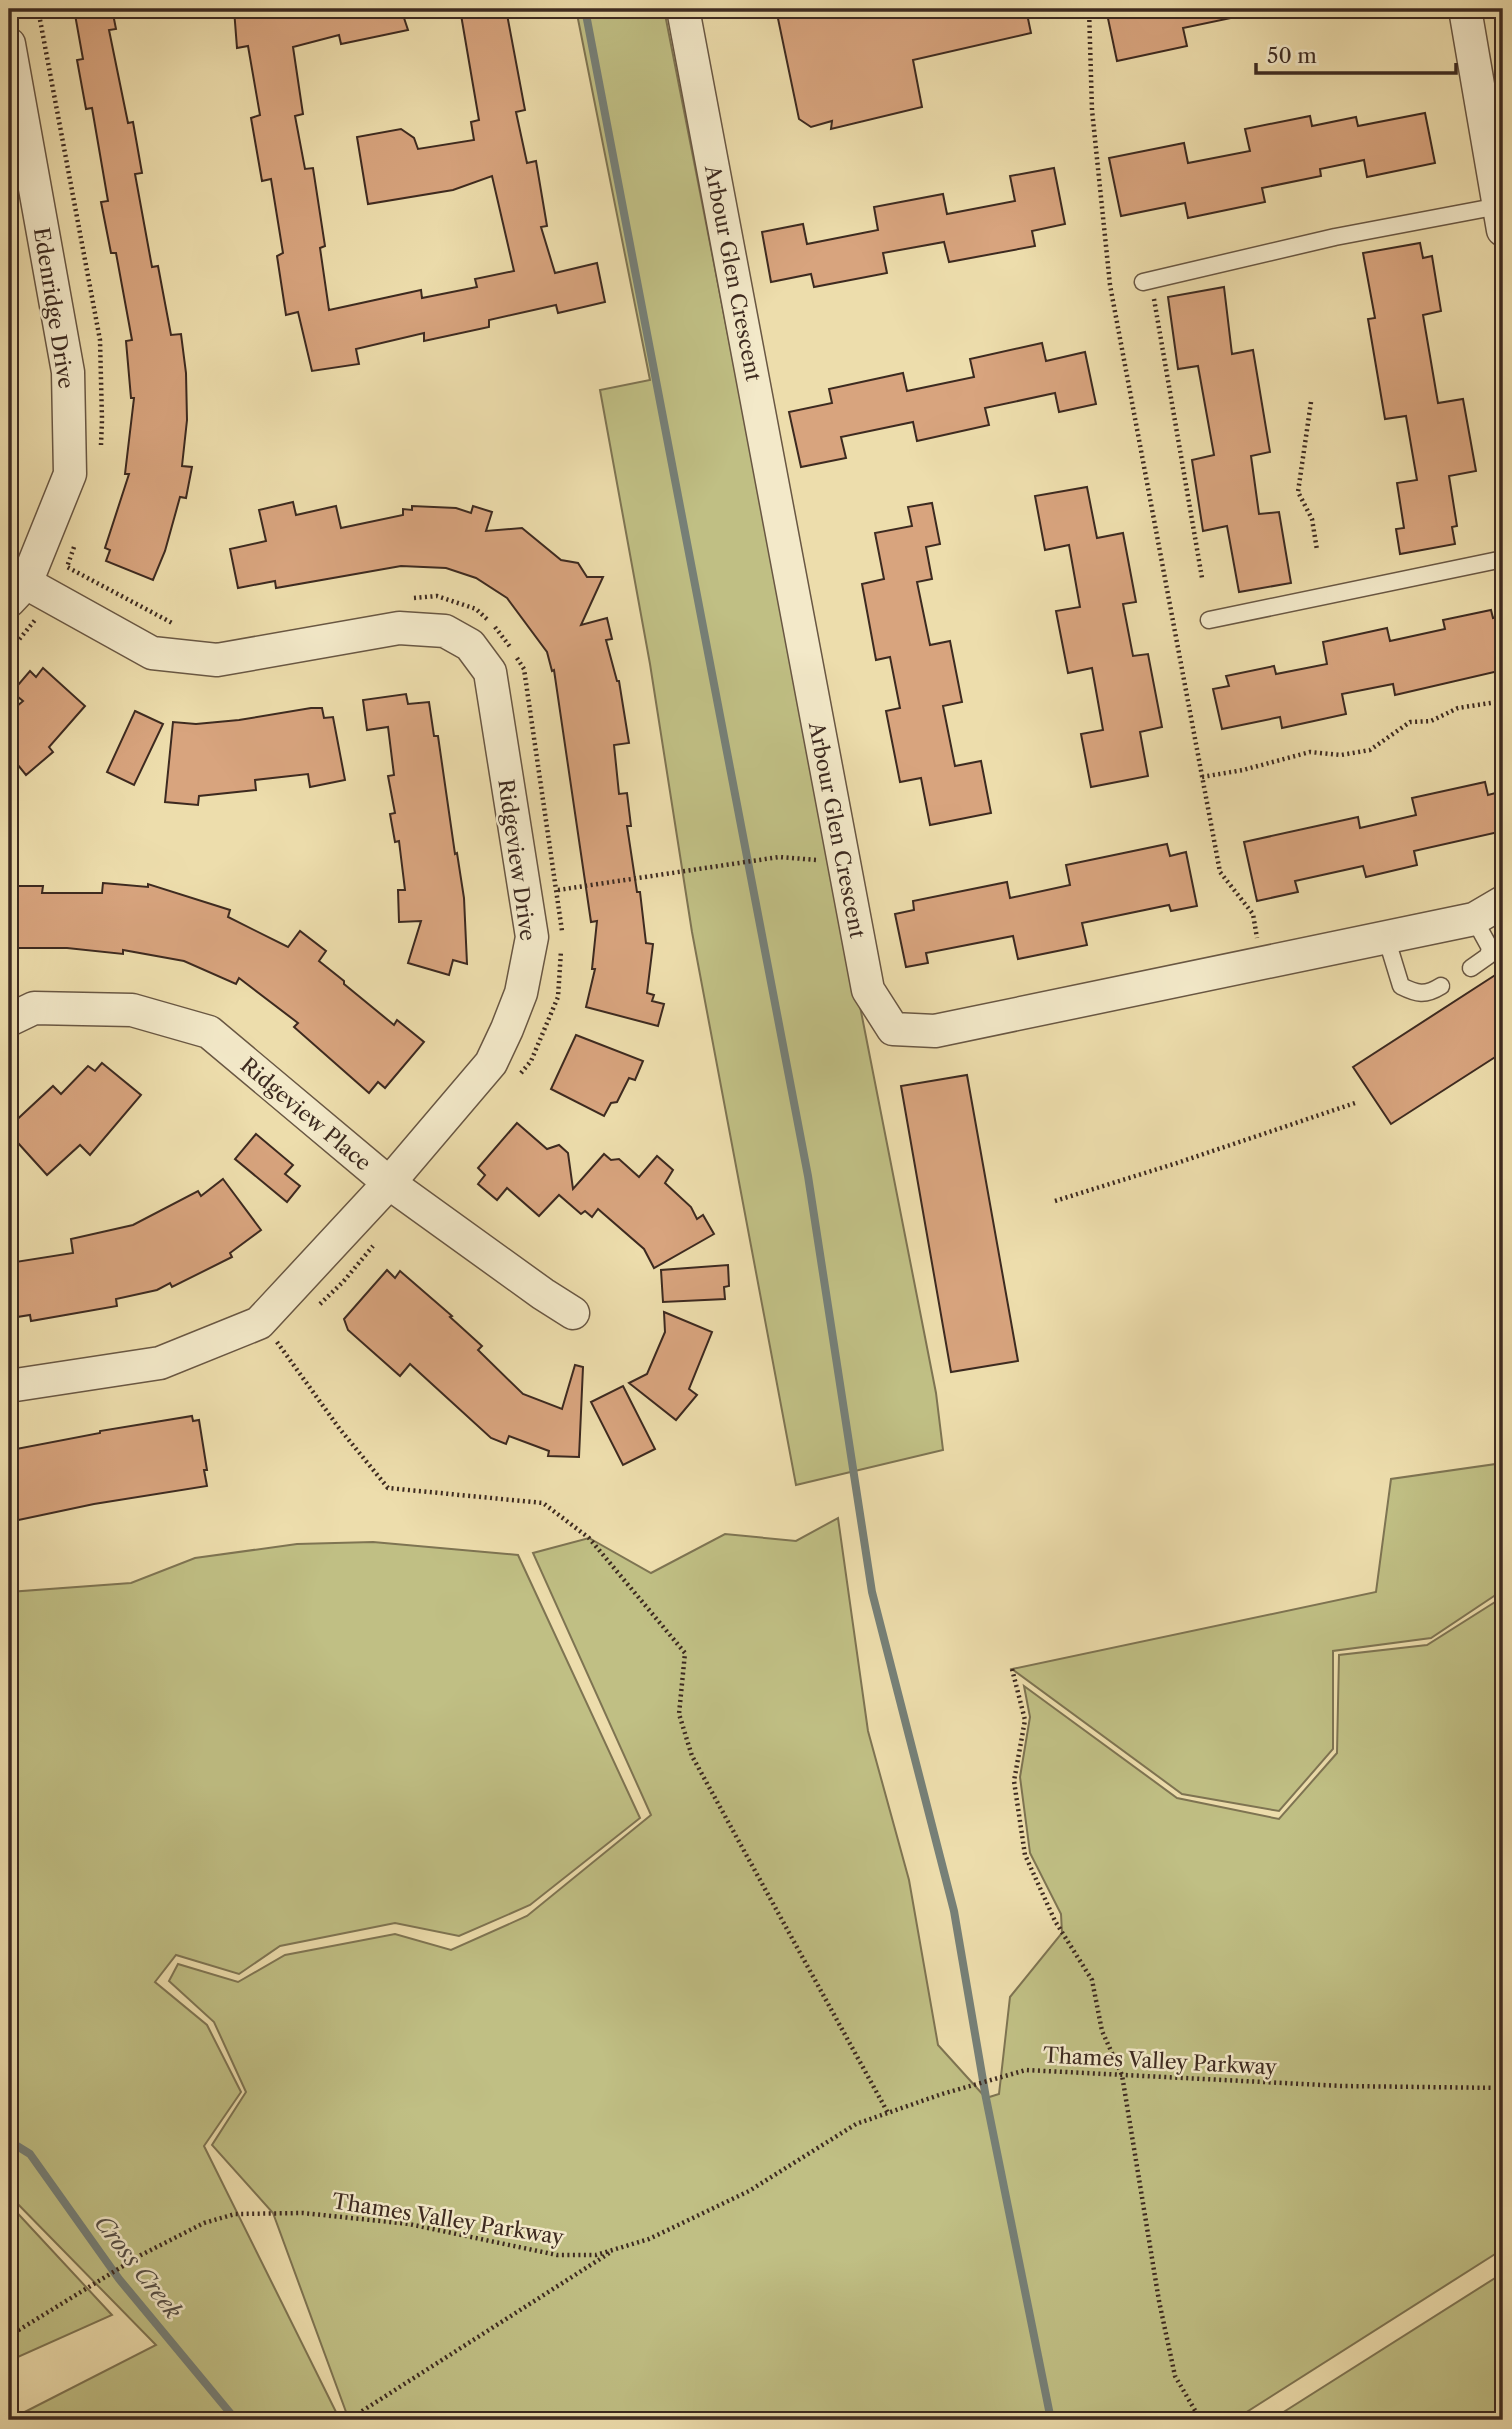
<svg xmlns="http://www.w3.org/2000/svg" width="1512" height="2429" font-family="'Libre Caslon Text',serif">
<style>
.green{fill:#c0bf84;stroke:#7e7452;stroke-width:2}
.lines{fill:none;stroke-linecap:round;stroke-linejoin:round}
.stream{stroke:#768078;stroke-width:8}
.building{fill:#d8a47e;stroke:#3d2a20;stroke-width:2}
.lane-casing{stroke:#695743;stroke-width:19}
.street-casing{stroke:#695743;stroke-width:35}
.path{stroke:#3d2a20;stroke-width:4.5;stroke-dasharray:2 3.5;stroke-linecap:butt}
.lane{stroke:#f3e9c9;stroke-width:16}
.street{stroke:#f3e9c9;stroke-width:32}
.labels{text-anchor:middle;dominant-baseline:central;stroke-width:5;stroke-linejoin:round;paint-order:stroke}
.street-label{font-size:21px;fill:#3d2a20;stroke:#f3e9c9}
.water-label{font-size:23px;font-style:italic;fill:#554e45;stroke:#f3e9c9}
</style>
<rect width="100%" height="100%" fill="#edddac"/>
<filter id="stains"><feTurbulence type="fractalNoise" baseFrequency=".00286" numOctaves="4"/><feColorMatrix values="0 0 0 0 .2 0 0 0 0 .09 0 0 0 0 .02 0 0 0 .5 -.17"/></filter>
<radialGradient id="worn" r=".72"><stop offset=".6" stop-color="#630" stop-opacity="0"/><stop offset="1" stop-color="#630" stop-opacity=".3"/></radialGradient>
<g class="green">
<path d="M 576,9 L 664,9 L 936,1393 L 943,1450 L 796,1485 L 692,932 L 650,664 L 600,390 L 650,380 Z"/>
<path d="M 1503,1463 L 1503,1590 L 1431,1638 L 1333,1651 L 1333,1749 L 1279,1811 L 1182,1794 L 1012,1669 L 1376,1592 L 1391,1479 Z"/>
<path d="M 838,1518 L 868,1731 L 909,1880 L 938,2045 L 986,2098 L 999,2094 L 1010,1997 L 1062,1933 L 1061,1914 L 1030,1853 L 1020,1777 L 1030,1717 L 1024,1686 L 1177,1798 L 1279,1819 L 1337,1753 L 1339,1655 L 1427,1645 L 1503,1597 L 1503,2249 L 1234,2420 L 349,2420 L 273,2213 L 212,2145 L 246,2092 L 214,2022 L 169,1981 L 178,1964 L 238,1982 L 285,1955 L 395,1934 L 451,1950 L 527,1916 L 651,1815 L 533,1553 L 589,1538 L 651,1573 L 725,1534 L 796,1541 Z"/>
<path d="M 373,1542 L 518,1555 L 640,1818 L 530,1905 L 459,1936 L 395,1923 L 280,1946 L 239,1974 L 176,1955 L 155,1982 L 207,2025 L 241,2092 L 204,2146 L 340,2420 L 9,2420 L 156,2345 L 9,2195 L 9,1592 L 131,1583 L 195,1558 L 297,1544 Z"/>
<path d="M 9,2204 L 112,2315 L 9,2361 Z"/>
<path d="M 1503,2273 L 1503,2420 L 1271,2420 Z"/>
</g>
<g class="lines">
<g class="stream">
<path d="M 585,9 L 808,1176 L 872,1592 L 954,1911 L 986,2098 L 1051,2420"/>
<path d="M 9,2141 L 30,2154 L 119,2279 L 236,2420"/>
</g>
</g>
<g class="building">
<path d="M 74,9 L 112,9 L 116,29 L 109,30 L 128,123 L 133,122 L 142,173 L 135,174 L 152,267 L 158,266 L 171,335 L 181,334 L 186,373 L 187,420 L 182,466 L 192,467 L 186,498 L 180,497 L 165,551 L 153,580 L 106,561 L 110,550 L 105,548 L 129,474 L 125,474 L 134,398 L 131,398 L 126,341 L 132,340 L 116,253 L 111,253 L 101,202 L 108,201 L 92,108 L 86,109 L 77,60 L 83,59 Z"/>
<path d="M 234,9 L 401,9 L 408,30 L 341,44 L 339,35 L 293,47 L 303,114 L 295,116 L 305,169 L 313,168 L 325,246 L 320,248 L 329,310 L 421,290 L 422,298 L 477,287 L 475,279 L 514,271 L 492,176 L 453,190 L 368,204 L 357,137 L 401,129 L 414,138 L 418,149 L 474,140 L 471,122 L 479,120 L 460,9 L 506,9 L 525,110 L 516,112 L 527,163 L 536,161 L 547,226 L 541,227 L 555,273 L 597,263 L 605,302 L 558,313 L 556,305 L 489,320 L 489,327 L 424,341 L 424,333 L 356,349 L 359,364 L 312,371 L 298,312 L 286,315 L 277,256 L 283,253 L 271,179 L 262,181 L 251,118 L 260,115 L 248,46 L 237,48 Z"/>
<path d="M 776,9 L 1026,9 L 1031,33 L 913,60 L 922,107 L 831,129 L 832,121 L 811,127 L 799,119 Z"/>
<path d="M 1106,9 L 1230,9 L 1231,18 L 1183,28 L 1187,46 L 1117,61 Z"/>
<path d="M 1425,113 L 1435,163 L 1367,177 L 1364,160 L 1320,169 L 1321,176 L 1262,188 L 1265,202 L 1188,218 L 1185,203 L 1121,216 L 1109,158 L 1184,143 L 1188,163 L 1250,151 L 1245,129 L 1310,116 L 1312,126 L 1356,117 L 1358,126 Z"/>
<path d="M 1054,168 L 1065,224 L 1032,231 L 1035,246 L 949,262 L 944,242 L 883,253 L 887,273 L 814,287 L 811,274 L 771,282 L 762,232 L 803,224 L 807,244 L 878,230 L 874,207 L 943,194 L 947,214 L 1015,201 L 1010,176 Z"/>
<path d="M 1420,243 L 1423,258 L 1432,256 L 1441,311 L 1423,315 L 1438,403 L 1463,399 L 1476,471 L 1449,476 L 1457,526 L 1452,527 L 1455,544 L 1400,554 L 1396,529 L 1404,528 L 1397,483 L 1417,480 L 1406,416 L 1385,419 L 1368,319 L 1375,318 L 1363,253 Z"/>
<path d="M 1224,287 L 1232,354 L 1253,350 L 1270,452 L 1251,456 L 1259,514 L 1279,512 L 1291,583 L 1239,592 L 1227,526 L 1203,531 L 1192,460 L 1214,455 L 1198,366 L 1178,369 L 1168,297 Z"/>
<path d="M 1042,343 L 1046,361 L 1085,352 L 1096,404 L 1059,412 L 1055,393 L 985,408 L 989,425 L 917,441 L 913,422 L 841,437 L 846,458 L 801,467 L 789,412 L 832,403 L 829,389 L 903,373 L 907,391 L 974,377 L 970,359 Z"/>
<path d="M 1087,487 L 1097,538 L 1123,533 L 1136,602 L 1123,604 L 1133,656 L 1148,654 L 1162,727 L 1140,732 L 1148,776 L 1091,787 L 1081,734 L 1103,730 L 1092,668 L 1068,673 L 1056,611 L 1080,607 L 1069,545 L 1045,550 L 1035,496 Z"/>
<path d="M 293,502 L 296,515 L 336,506 L 341,528 L 403,515 L 403,509 L 412,510 L 412,506 L 456,508 L 471,513 L 473,506 L 492,512 L 486,531 L 522,528 L 561,560 L 578,563 L 587,577 L 603,577 L 581,625 L 607,618 L 612,639 L 606,640 L 617,681 L 619,681 L 629,743 L 614,745 L 619,794 L 627,793 L 631,826 L 627,826 L 637,892 L 640,892 L 646,943 L 653,944 L 647,993 L 654,995 L 652,1001 L 664,1004 L 658,1026 L 586,1007 L 595,969 L 592,969 L 597,921 L 591,922 L 554,670 L 552,671 L 547,652 L 507,598 L 476,578 L 446,568 L 401,566 L 276,588 L 275,581 L 238,588 L 230,549 L 266,541 L 259,510 Z"/>
<path d="M 932,503 L 940,544 L 926,547 L 932,579 L 917,582 L 930,645 L 950,641 L 962,702 L 943,706 L 955,766 L 981,761 L 991,813 L 930,825 L 921,778 L 900,782 L 886,711 L 900,708 L 890,657 L 876,660 L 862,584 L 884,579 L 875,533 L 912,526 L 908,507 Z"/>
<path d="M 1491,610 L 1493,618 L 1503,616 L 1503,670 L 1395,695 L 1393,684 L 1342,694 L 1346,714 L 1282,728 L 1280,717 L 1222,729 L 1213,689 L 1229,686 L 1226,676 L 1274,666 L 1276,674 L 1327,664 L 1323,642 L 1387,628 L 1390,641 L 1445,629 L 1443,620 Z"/>
<path d="M 43,668 L 85,706 L 49,747 L 53,752 L 26,775 L 9,754 L 9,713 L 23,701 L 12,692 L 30,671 L 36,677 Z"/>
<path d="M 406,694 L 408,704 L 429,702 L 434,736 L 438,736 L 455,854 L 457,853 L 464,898 L 467,964 L 453,960 L 449,975 L 408,963 L 421,921 L 399,922 L 398,890 L 405,890 L 399,841 L 395,842 L 390,814 L 395,813 L 388,776 L 394,775 L 388,727 L 367,730 L 363,700 Z"/>
<path d="M 311,708 L 322,708 L 324,718 L 333,717 L 345,780 L 310,787 L 308,774 L 255,780 L 256,790 L 199,796 L 198,805 L 165,802 L 173,722 L 196,724 L 239,720 Z"/>
<path d="M 135,711 L 163,724 L 134,785 L 107,772 Z"/>
<path d="M 1485,782 L 1488,795 L 1503,791 L 1503,831 L 1414,851 L 1417,865 L 1366,877 L 1363,866 L 1295,881 L 1298,892 L 1257,901 L 1244,842 L 1358,817 L 1360,828 L 1416,815 L 1412,798 Z"/>
<path d="M 1167,844 L 1170,856 L 1186,852 L 1197,906 L 1171,911 L 1169,905 L 1082,923 L 1087,945 L 1018,959 L 1013,936 L 926,953 L 928,963 L 906,967 L 895,914 L 914,910 L 913,901 L 1007,882 L 1010,898 L 1070,885 L 1066,865 Z"/>
<path d="M 103,883 L 148,887 L 148,884 L 230,910 L 228,917 L 288,947 L 300,931 L 326,951 L 319,961 L 344,981 L 344,984 L 394,1025 L 397,1020 L 424,1042 L 385,1088 L 378,1082 L 369,1093 L 294,1027 L 298,1023 L 239,978 L 236,984 L 184,961 L 123,950 L 123,954 L 67,948 L 9,948 L 9,886 L 43,886 L 42,893 L 102,893 Z"/>
<path d="M 1503,970 L 1503,1052 L 1391,1124 L 1353,1067 Z"/>
<path d="M 576,1035 L 643,1061 L 635,1080 L 629,1078 L 617,1102 L 611,1103 L 604,1116 L 551,1089 Z"/>
<path d="M 102,1063 L 141,1095 L 90,1155 L 80,1145 L 47,1175 L 9,1133 L 9,1127 L 53,1086 L 61,1094 L 88,1066 L 95,1071 Z"/>
<path d="M 967,1075 L 1018,1361 L 951,1372 L 901,1086 Z"/>
<path d="M 517,1123 L 547,1149 L 559,1145 L 568,1153 L 573,1189 L 604,1154 L 611,1160 L 619,1159 L 639,1177 L 657,1156 L 673,1170 L 665,1183 L 691,1207 L 697,1219 L 703,1215 L 714,1234 L 654,1268 L 644,1249 L 598,1209 L 592,1217 L 585,1211 L 581,1214 L 559,1195 L 539,1216 L 507,1188 L 497,1200 L 478,1184 L 485,1175 L 478,1168 Z"/>
<path d="M 256,1134 L 293,1165 L 285,1174 L 300,1186 L 287,1202 L 235,1159 Z"/>
<path d="M 223,1179 L 261,1230 L 230,1253 L 232,1257 L 172,1287 L 170,1283 L 157,1290 L 116,1299 L 117,1306 L 31,1321 L 30,1315 L 17,1317 L 9,1263 L 73,1253 L 71,1239 L 133,1225 L 198,1191 L 201,1196 Z"/>
<path d="M 728,1265 L 729,1286 L 724,1287 L 725,1299 L 663,1302 L 661,1270 Z"/>
<path d="M 387,1270 L 395,1278 L 400,1271 L 452,1316 L 450,1317 L 482,1346 L 478,1350 L 523,1394 L 562,1409 L 575,1365 L 583,1367 L 579,1457 L 548,1456 L 549,1451 L 509,1436 L 506,1444 L 491,1438 L 410,1364 L 400,1376 L 348,1330 L 344,1319 Z"/>
<path d="M 664,1312 L 712,1332 L 689,1389 L 697,1395 L 676,1420 L 629,1383 L 647,1374 L 665,1332 Z"/>
<path d="M 623,1386 L 655,1449 L 623,1465 L 591,1402 Z"/>
<path d="M 192,1416 L 193,1421 L 199,1420 L 207,1470 L 204,1470 L 207,1486 L 94,1504 L 9,1522 L 9,1458 L 13,1458 L 11,1450 L 100,1433 L 100,1431 Z"/>
</g>
<g class="lines">
<defs>
<g id="lane">
<path d="M 1143,282 L 1335,237 L 1499,206"/>
<path d="M 1209,620 L 1503,559"/>
<path d="M 1386,937 L 1401,986 C 1417,994 1425,996 1441,986"/>
<path d="M 1471,968 L 1488,956 L 1490,948 L 1474,919"/>
</g>
<g id="street">
<path d="M 683,9 L 868,990 L 893,1029 L 935,1031 L 1474,919 L 1503,902"/>
<path d="M 1465,9 L 1503,230"/>
<path d="M 9,44 L 68,372 L 70,474 L 26,583 L 9,601"/>
<path d="M 9,1020 L 34,1008 L 132,1010 L 209,1032 L 389,1183 L 543,1294 L 573,1313"/>
<path d="M 9,1386 L 160,1363 L 259,1323 L 389,1183 L 491,1063 L 507,1029 L 521,993 L 532,937 L 490,672 L 470,645 L 445,631 L 399,628 L 217,660 L 152,653 L 26,583"/>
</g>
</defs>
<use href="#lane" class="lane-casing"/>
<use href="#street" class="street-casing"/>
<g class="path">
<path d="M 38,9 L 100,340 L 102,420 L 101,445"/>
<path d="M 1089,9 L 1092,110 L 1110,285 L 1220,872 L 1253,914 L 1257,938"/>
<path d="M 1154,299 L 1202,578"/>
<path d="M 1311,402 L 1298,492 L 1312,519 L 1317,550"/>
<path d="M 74,547 L 67,567 L 174,624"/>
<path d="M 414,598 L 437,596 L 476,609 L 489,621"/>
<path d="M 495,627 L 511,648"/>
<path d="M 9,652 L 35,620"/>
<path d="M 517,658 L 524,669 L 562,931"/>
<path d="M 1202,777 L 1243,770 L 1310,752 L 1341,755 L 1370,750 L 1410,722 L 1431,721 L 1458,708 L 1503,701"/>
<path d="M 558,890 L 779,857 L 817,860"/>
<path d="M 521,1073 L 531,1061 L 558,997 L 561,951"/>
<path d="M 1055,1201 L 1177,1163 L 1355,1103"/>
<path d="M 320,1304 L 343,1282 L 373,1246"/>
<path d="M 277,1342 L 339,1428 L 388,1488 L 543,1503 L 589,1538 L 685,1653 L 679,1714 L 692,1756 L 888,2113"/>
<path d="M 1012,1669 L 1025,1720 L 1014,1781 L 1025,1855 L 1055,1921 L 1092,1980 L 1102,2031 L 1122,2075 L 1159,2301 L 1175,2376 L 1196,2412 L 1210,2420"/>
<path d="M 9,2336 L 141,2255 L 204,2223 L 235,2214 L 303,2213 L 409,2224 L 557,2255 L 596,2255 L 649,2239 L 749,2191 L 856,2124 L 942,2094 L 1026,2070 L 1342,2086 L 1503,2088"/>
<path d="M 348,2420 L 611,2252"/>
</g>
<use href="#lane" class="lane"/>
<use href="#street" class="street"/>
</g>
<g class="labels">
<g class="street-label">
<text transform="translate(733 273) rotate(79)">Arbour Glen Crescent</text>
<text transform="translate(54 308) rotate(81)">Edenridge Drive</text>
<text transform="translate(837 830) rotate(79)">Arbour Glen Crescent</text>
<text transform="translate(517 860) rotate(82)">Ridgeview Drive</text>
<text transform="translate(306 1114) rotate(40)">Ridgeview Place</text>
<text transform="translate(1160 2061) rotate(3)">Thames Valley Parkway</text>
<text transform="translate(448 2219) rotate(9)">Thames Valley Parkway</text>
</g>
<g class="water-label">
<text transform="translate(138 2267) rotate(52)">Cross Creek</text>
</g>
</g>
<rect width="1512" height="2429" fill="none" stroke="#edddac" stroke-width="35"/>
<rect x="10" y="10" width="1491" height="2408" fill="none" stroke="#3d2a20" stroke-width="3.5"/>
<rect x="18" y="18" width="1477" height="2394" fill="none" stroke="#3d2a20" stroke-width="2"/>
<path d="M1256 63v10h200v-10" fill="none" stroke="#3d2a20" stroke-width="3.5"/>
<text x="1267" y="63" font-size="21" fill="#3d2a20" stroke="#f3e9c9" stroke-width="5" paint-order="stroke">50 m</text>
<rect width="100%" height="100%" filter="url(#stains)"/>
<rect width="100%" height="100%" fill="url(#worn)"/>
</svg>
